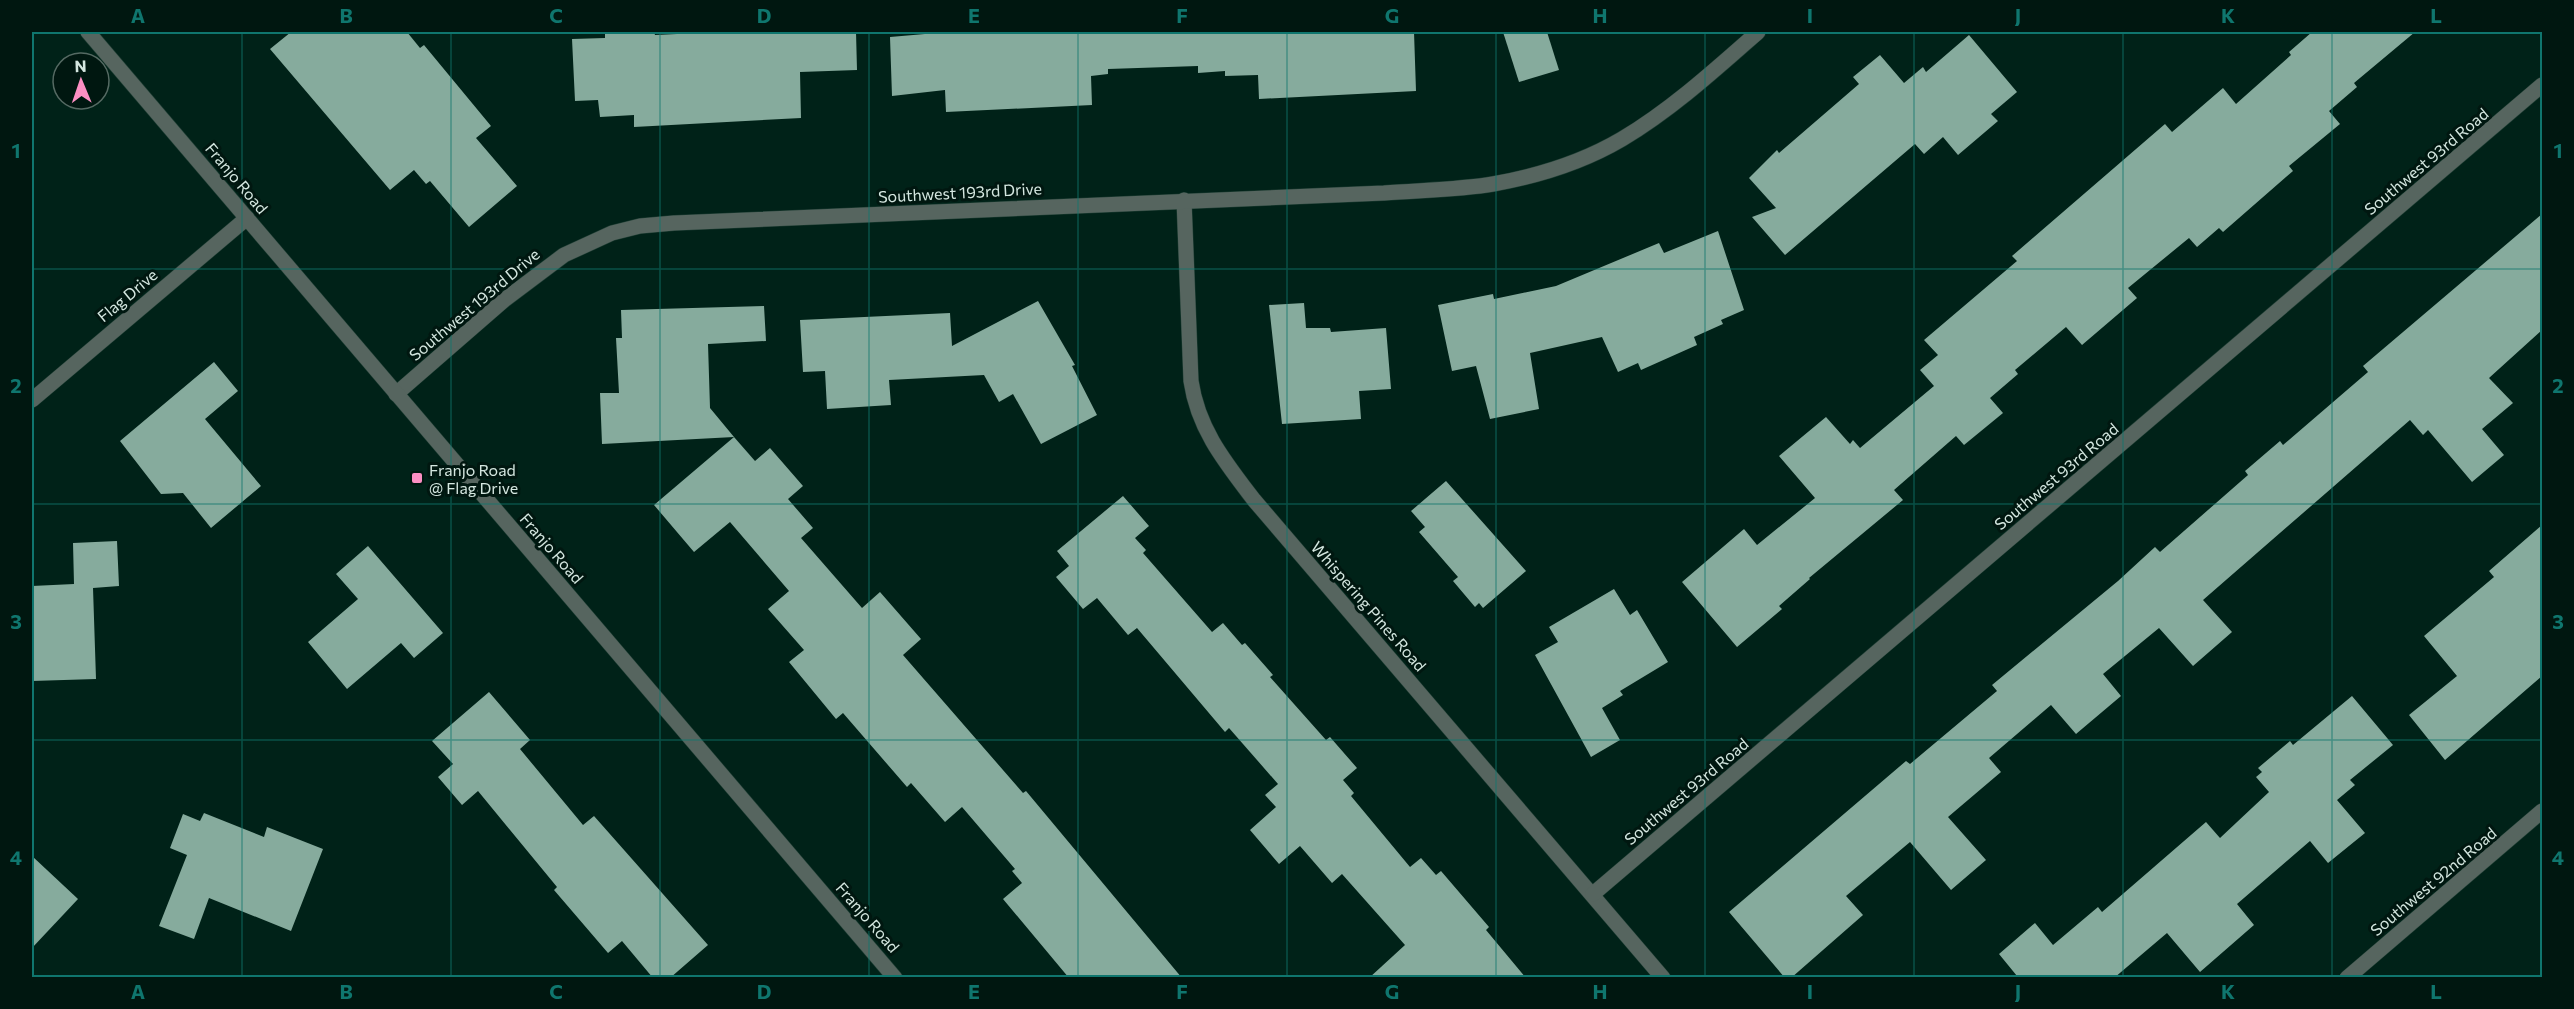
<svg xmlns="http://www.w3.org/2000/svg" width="2574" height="1009" font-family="Commissioner,sans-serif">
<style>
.building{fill:#86ab9d}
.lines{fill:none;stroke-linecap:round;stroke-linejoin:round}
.minor-casing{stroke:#1e3e34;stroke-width:16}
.tertiary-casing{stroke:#1e3e34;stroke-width:16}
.minor{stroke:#56655f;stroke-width:15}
.tertiary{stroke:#56655f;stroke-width:15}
.grid{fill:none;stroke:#0f766e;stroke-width:1.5;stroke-opacity:0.55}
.poi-dot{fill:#fc8fc3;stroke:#001710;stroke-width:2}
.labels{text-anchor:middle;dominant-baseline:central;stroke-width:6;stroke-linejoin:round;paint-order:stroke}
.street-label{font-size:16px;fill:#d4e7e0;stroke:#001710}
.poi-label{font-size:16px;fill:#d4e7e0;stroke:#001710;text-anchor:start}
.neatline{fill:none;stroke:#0f766e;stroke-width:2}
.grid-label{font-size:20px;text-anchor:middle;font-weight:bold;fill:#0f766e}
</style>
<rect width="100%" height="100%" fill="#002218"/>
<g class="building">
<path d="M 291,32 L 407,32 L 420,48 L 424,45 L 491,126 L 476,138 L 517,186 L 469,227 L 430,181 L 426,184 L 414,170 L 390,190 L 270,49 Z"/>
<path d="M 605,32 L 654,32 L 655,35 L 721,32 L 856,32 L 857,70 L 800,72 L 801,118 L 634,127 L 634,115 L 600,117 L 598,100 L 575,101 L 572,39 L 605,38 Z"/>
<path d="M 948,32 L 1414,32 L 1416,91 L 1259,99 L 1258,75 L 1225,76 L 1225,71 L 1198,73 L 1198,66 L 1108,69 L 1108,74 L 1091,76 L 1092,105 L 946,112 L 945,90 L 892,96 L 890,37 Z"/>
<path d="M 1503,32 L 1547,32 L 1559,70 L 1519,82 Z"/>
<path d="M 2312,32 L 2415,32 L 2354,83 L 2357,87 L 2329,111 L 2340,124 L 2289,166 L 2293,171 L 2223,232 L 2219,228 L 2197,247 L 2189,238 L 2128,288 L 2137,298 L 2082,345 L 2066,327 L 2015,370 L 2018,374 L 1990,398 L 2003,413 L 1964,445 L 1956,436 L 1894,490 L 1903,500 L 1809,578 L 1810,579 L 1779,606 L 1782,609 L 1737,647 L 1682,582 L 1744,529 L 1757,545 L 1815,498 L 1779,456 L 1826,417 L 1850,444 L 1853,440 L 1860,448 L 1934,386 L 1920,370 L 1938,355 L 1924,340 L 2017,261 L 2012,256 L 2165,124 L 2172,132 L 2223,88 L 2236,104 L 2291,55 L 2289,52 Z"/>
<path d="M 1969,35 L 2017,92 L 1991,114 L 1998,121 L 1958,155 L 1943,137 L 1924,154 L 1915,144 L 1785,255 L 1752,217 L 1776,208 L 1749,178 L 1777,150 L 1779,153 L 1859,84 L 1853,77 L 1880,55 L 1904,83 L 1923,67 L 1926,72 Z"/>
<path d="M 2542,214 L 2542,330 L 2489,378 L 2513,403 L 2482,429 L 2504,455 L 2472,482 L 2428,430 L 2423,435 L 2410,420 L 2203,600 L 2232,632 L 2193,666 L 2159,628 L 2103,674 L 2121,696 L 2076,734 L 2051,705 L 1989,758 L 2001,772 L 1948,817 L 1986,860 L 1951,890 L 1910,842 L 1846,896 L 1863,915 L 1791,978 L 1785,978 L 1729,912 L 1906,761 L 1910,764 L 1997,691 L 1992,685 L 2118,581 L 2155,547 L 2160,552 L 2248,475 L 2245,471 L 2280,441 L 2283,445 L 2368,372 L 2363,366 Z"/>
<path d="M 1718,231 L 1744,310 L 1721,320 L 1723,324 L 1694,337 L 1697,345 L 1641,370 L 1638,363 L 1618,372 L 1602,337 L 1530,353 L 1539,409 L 1490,419 L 1476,366 L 1452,371 L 1438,305 L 1493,294 L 1494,299 L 1556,286 L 1659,243 L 1664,253 Z"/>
<path d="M 1038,301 L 1075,365 L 1072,366 L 1097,415 L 1041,444 L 1013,394 L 999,402 L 984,375 L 889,380 L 891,405 L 827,409 L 825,371 L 803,372 L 800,320 L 950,313 L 952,346 Z"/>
<path d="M 1304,303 L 1306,328 L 1330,328 L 1331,332 L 1386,328 L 1391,389 L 1359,391 L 1361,419 L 1282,424 L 1269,305 Z"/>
<path d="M 764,306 L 766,341 L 708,344 L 710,408 L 734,437 L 602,444 L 600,393 L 619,393 L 616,338 L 622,338 L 621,310 Z"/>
<path d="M 214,362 L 238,391 L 205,419 L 261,486 L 211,528 L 183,493 L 161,494 L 120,441 Z"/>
<path d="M 734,437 L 755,461 L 770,448 L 803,486 L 788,499 L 813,528 L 801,538 L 862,608 L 880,592 L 921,639 L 903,655 L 1023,793 L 1026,791 L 1182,978 L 1069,978 L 1003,899 L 1022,883 L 1012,871 L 1015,869 L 962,807 L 945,822 L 911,783 L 907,787 L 843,713 L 836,719 L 789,662 L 804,650 L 768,609 L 789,591 L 730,522 L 694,552 L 654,505 Z"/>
<path d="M 1446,481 L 1526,571 L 1483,608 L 1479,603 L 1475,607 L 1453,581 L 1458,577 L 1419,532 L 1425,527 L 1411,511 Z"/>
<path d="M 1123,496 L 1149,526 L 1135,538 L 1146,550 L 1143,553 L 1212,632 L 1223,623 L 1242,645 L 1245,643 L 1273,675 L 1270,677 L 1326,740 L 1330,737 L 1357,768 L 1343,780 L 1354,793 L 1351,796 L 1410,867 L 1421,858 L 1436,875 L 1441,871 L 1489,927 L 1486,930 L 1526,978 L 1369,978 L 1405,945 L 1342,874 L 1332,883 L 1300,846 L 1279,864 L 1250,830 L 1276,807 L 1265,795 L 1278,784 L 1229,728 L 1225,732 L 1137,628 L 1128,635 L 1097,598 L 1083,609 L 1056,577 L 1069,566 L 1057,551 Z"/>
<path d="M 2542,525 L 2542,676 L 2445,760 L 2409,715 L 2457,676 L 2424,636 L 2494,577 L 2489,571 Z"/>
<path d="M 117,541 L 119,586 L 93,588 L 96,679 L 32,681 L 32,586 L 74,584 L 73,543 Z"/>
<path d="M 368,546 L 443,633 L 414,658 L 401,643 L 347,689 L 308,642 L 358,599 L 336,574 Z"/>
<path d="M 1614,589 L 1630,615 L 1637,610 L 1668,662 L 1620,691 L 1623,695 L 1602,708 L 1620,740 L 1591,757 L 1535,655 L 1558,642 L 1549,627 Z"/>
<path d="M 489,692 L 530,740 L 520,749 L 583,825 L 594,816 L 708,945 L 670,978 L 653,978 L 622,941 L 608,953 L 554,890 L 557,887 L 478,791 L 462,805 L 438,777 L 453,764 L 432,741 Z"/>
<path d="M 2352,696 L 2393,745 L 2350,780 L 2355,785 L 2337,800 L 2365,833 L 2328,863 L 2310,841 L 2237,904 L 2254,925 L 2200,972 L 2167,933 L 2114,978 L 2015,978 L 2017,976 L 1999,954 L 2035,923 L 2053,945 L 2098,907 L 2102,912 L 2206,822 L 2220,838 L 2269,792 L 2256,777 L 2262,772 L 2258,768 L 2290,741 L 2293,745 Z"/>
<path d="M 204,813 L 264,837 L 267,827 L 323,849 L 291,931 L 209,898 L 194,939 L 159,926 L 187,855 L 170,848 L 183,814 L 200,821 Z"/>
<path d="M 32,856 L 78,899 L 32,948 Z"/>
</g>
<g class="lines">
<defs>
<g id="minor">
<path d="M 1184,200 L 1191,381 C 1198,429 1225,462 1254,500 L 1663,978"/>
<path d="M 396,394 L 503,301 L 564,255 L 612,233 L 640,226 L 674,223 L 1384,193 C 1420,190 1458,190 1493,184 C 1538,176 1583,162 1622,139 C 1671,110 1716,69 1758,32"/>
<path d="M 32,400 L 247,218"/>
<path d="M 1593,894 L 2542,85"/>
<path d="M 2347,978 L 2542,811"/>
</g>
<path id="tertiary" d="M 88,32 L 895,978"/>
</defs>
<use href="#minor" class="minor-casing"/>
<use href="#tertiary" class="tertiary-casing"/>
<use href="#minor" class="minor"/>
<use href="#tertiary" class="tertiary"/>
</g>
<path class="grid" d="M 242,32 L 242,978M 451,32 L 451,978M 660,32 L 660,978M 869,32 L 869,978M 1078,32 L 1078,978M 1287,32 L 1287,978M 1496,32 L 1496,978M 1705,32 L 1705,978M 1914,32 L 1914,978M 2123,32 L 2123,978M 2332,32 L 2332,978M 32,269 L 2542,269M 32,504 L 2542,504M 32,740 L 2542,740"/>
<rect class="poi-dot" x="411" y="472" width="12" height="12" rx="3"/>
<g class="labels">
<g class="street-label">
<text transform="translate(2426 161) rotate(-40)">Southwest 93rd Road</text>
<text transform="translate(237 178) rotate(50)">Franjo Road</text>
<text transform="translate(960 192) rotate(-3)">Southwest 193rd Drive</text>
<text transform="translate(127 295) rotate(-40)">Flag Drive</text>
<text transform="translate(474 304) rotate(-40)">Southwest 193rd Drive</text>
<text transform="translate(2056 476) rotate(-40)">Southwest 93rd Road</text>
<text transform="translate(552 548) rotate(49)">Franjo Road</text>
<text transform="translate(1369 606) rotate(49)">Whispering Pines Road</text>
<text transform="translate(1686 791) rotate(-40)">Southwest 93rd Road</text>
<text transform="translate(2433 881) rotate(-40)">Southwest 92nd Road</text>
<text transform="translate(868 917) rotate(49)">Franjo Road</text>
</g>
<g class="poi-label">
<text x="429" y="469">Franjo Road<tspan x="429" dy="18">@ Flag Drive</tspan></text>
</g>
</g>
<rect width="2574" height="1009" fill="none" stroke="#001710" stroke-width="66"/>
<g transform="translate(81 81) rotate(358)"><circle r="28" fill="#001710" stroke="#556a63" stroke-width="1.5"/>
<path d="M0-4.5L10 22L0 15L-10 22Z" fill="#fc8fc3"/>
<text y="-9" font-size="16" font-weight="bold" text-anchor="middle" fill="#d4e7e0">N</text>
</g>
<rect x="33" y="33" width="2508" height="943" class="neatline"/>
<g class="grid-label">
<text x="138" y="23">A</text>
<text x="346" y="23">B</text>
<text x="556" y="23">C</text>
<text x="764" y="23">D</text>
<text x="974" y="23">E</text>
<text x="1182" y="23">F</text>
<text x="1392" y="23">G</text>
<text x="1600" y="23">H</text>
<text x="1810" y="23">I</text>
<text x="2018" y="23">J</text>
<text x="2228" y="23">K</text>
<text x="2436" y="23">L</text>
<text x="16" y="158">1</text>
<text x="2558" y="158">1</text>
<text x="16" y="393">2</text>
<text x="2558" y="393">2</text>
<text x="16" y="629">3</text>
<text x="2558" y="629">3</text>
<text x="16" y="865">4</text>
<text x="2558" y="865">4</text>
<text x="138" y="999">A</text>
<text x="346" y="999">B</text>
<text x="556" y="999">C</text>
<text x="764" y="999">D</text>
<text x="974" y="999">E</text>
<text x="1182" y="999">F</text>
<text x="1392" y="999">G</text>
<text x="1600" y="999">H</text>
<text x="1810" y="999">I</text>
<text x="2018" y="999">J</text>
<text x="2228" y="999">K</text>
<text x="2436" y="999">L</text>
</g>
</svg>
